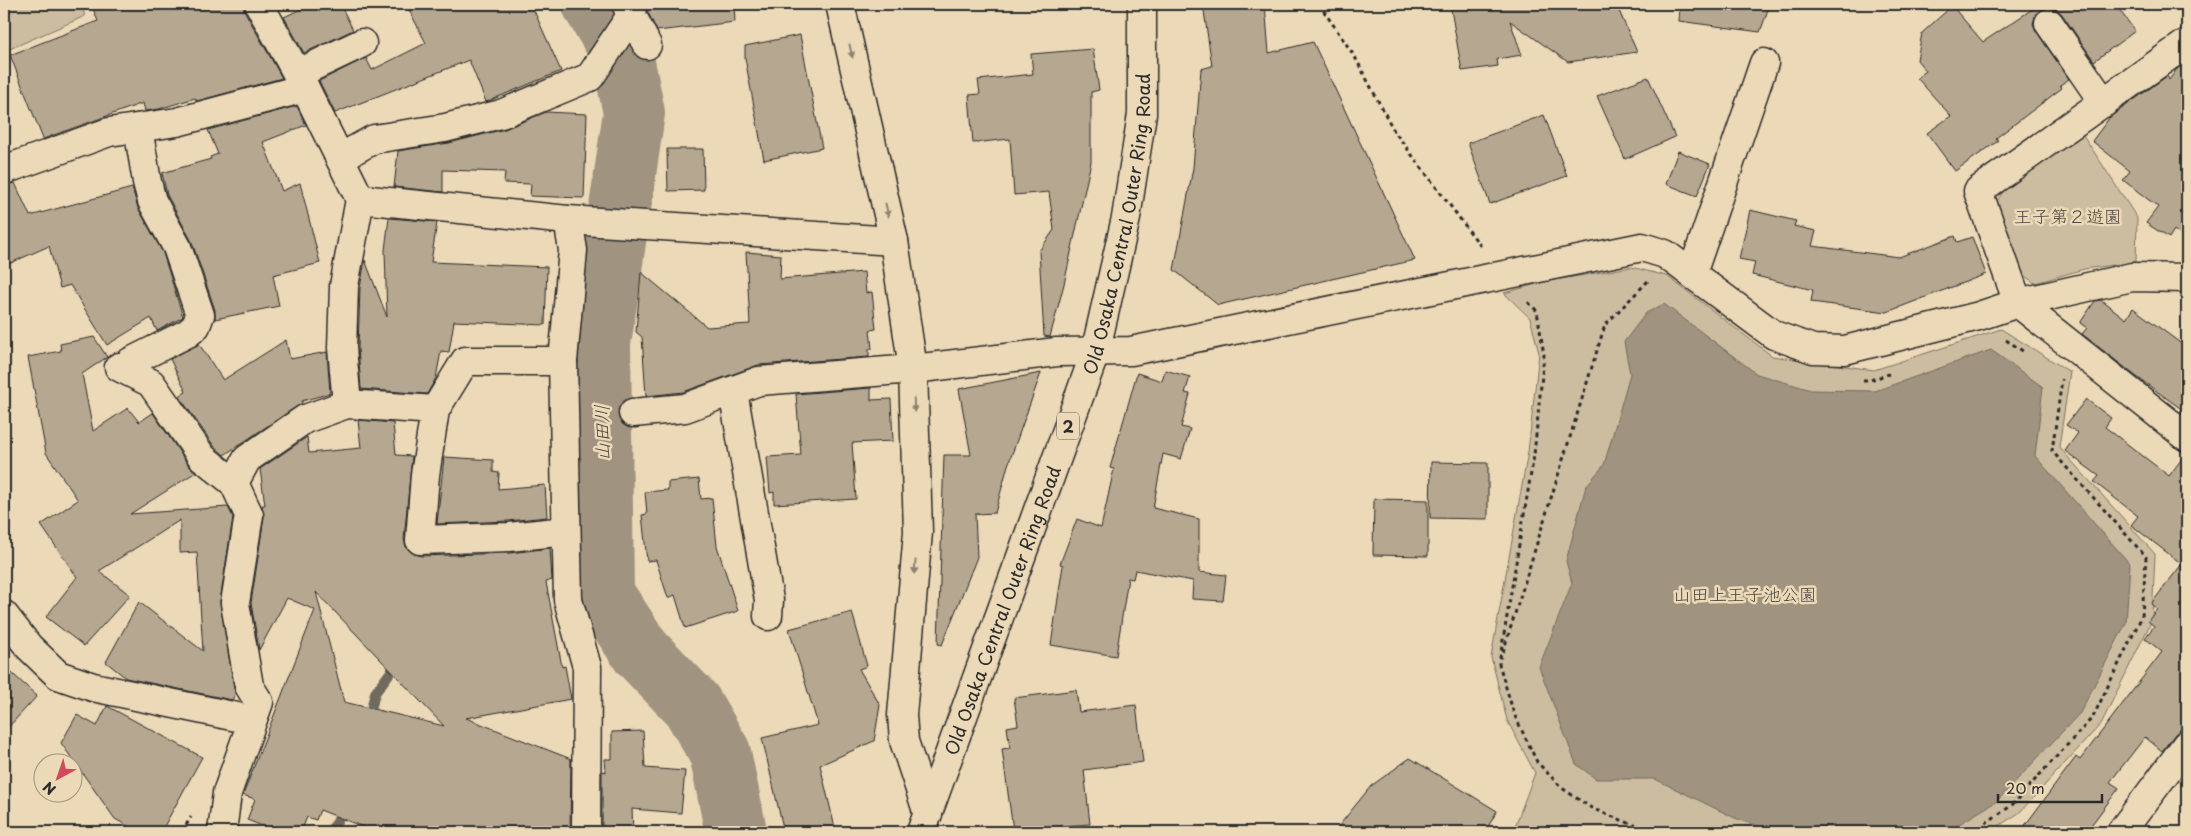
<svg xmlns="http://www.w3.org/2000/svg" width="2191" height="836" font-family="'Playpen Sans','Klee One',sans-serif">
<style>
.green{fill:#cdbda0;stroke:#7c7466}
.water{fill:#a09480;stroke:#716a5e}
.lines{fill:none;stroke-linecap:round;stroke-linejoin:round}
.stream{stroke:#716a5e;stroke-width:10}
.river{stroke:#a09480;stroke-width:62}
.building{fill:#b6a890;stroke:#2b2b2b;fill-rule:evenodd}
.minor-casing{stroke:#2b2b2b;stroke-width:31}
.major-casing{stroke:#2b2b2b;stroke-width:31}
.path{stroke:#2b2b2b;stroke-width:3;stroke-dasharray:4 4;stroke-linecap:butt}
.minor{stroke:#ecd9b7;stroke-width:28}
.major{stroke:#ecd9b7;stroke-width:28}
.oneway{fill:#8c8271}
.labels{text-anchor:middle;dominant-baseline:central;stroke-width:5;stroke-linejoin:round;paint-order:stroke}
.shield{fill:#ecd9b7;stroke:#655f55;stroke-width:1}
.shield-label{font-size:16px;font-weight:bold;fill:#2b2b2b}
.park-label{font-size:18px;fill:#4b4842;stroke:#ecd9b7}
.street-label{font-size:18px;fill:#2b2b2b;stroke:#ecd9b7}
.water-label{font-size:19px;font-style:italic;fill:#484540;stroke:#ecd9b7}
</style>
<rect width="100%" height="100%" fill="#ecd9b7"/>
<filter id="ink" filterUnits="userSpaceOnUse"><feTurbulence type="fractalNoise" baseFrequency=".02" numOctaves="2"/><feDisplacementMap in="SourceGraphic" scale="10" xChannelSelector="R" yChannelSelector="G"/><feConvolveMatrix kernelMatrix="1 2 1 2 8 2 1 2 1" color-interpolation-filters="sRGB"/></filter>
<g filter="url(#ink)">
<g class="green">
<path d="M 4,4 L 81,4 L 85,16 L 5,51 Z"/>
<path d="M 2083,135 L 2137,218 L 2136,262 L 2084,269 L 2035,283 L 2020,273 L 1997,201 L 2005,189 Z"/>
<path d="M 1631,267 L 1667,276 L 1772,356 L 1874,370 L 2001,329 L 2070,372 L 2059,447 L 2155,554 L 2152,620 L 2101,724 L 2019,813 L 1989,832 L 1519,832 L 1514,829 L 1535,773 L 1507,720 L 1491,657 L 1528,452 L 1539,353 L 1530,318 L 1504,293 L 1544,282 Z"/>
</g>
<path class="water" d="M 1664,304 L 1757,374 L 1811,390 L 1875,391 L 1991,350 L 2043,387 L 2035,456 L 2130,564 L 2126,623 L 2080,713 L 1997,801 L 1946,832 L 1770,832 L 1769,830 L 1735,818 L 1655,779 L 1596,779 L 1576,764 L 1539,667 L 1572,583 L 1566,561 L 1586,486 L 1604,465 L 1630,374 L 1624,342 L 1646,313 Z"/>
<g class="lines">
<g class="stream">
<path d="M 368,722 L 375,693 L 395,666 L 401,662"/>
<path d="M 329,832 L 337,822 L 344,805"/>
</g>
<path class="river" d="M 593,4 L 622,53 L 634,113 L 600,343 L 603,594 L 641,652 L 692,705 L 720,753 L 736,832"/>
</g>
<g class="building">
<path d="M 91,4 L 243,4 L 245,12 L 282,78 L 197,101 L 195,98 L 159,109 L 145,111 L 143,103 L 43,139 L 10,55 L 98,21 Z"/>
<path d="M 312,4 L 340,4 L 353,30 L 304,53 L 284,17 Z"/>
<path d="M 406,4 L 531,4 L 561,71 L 486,102 L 469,60 L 335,113 L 319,81 L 366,58 L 372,70 L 426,43 Z"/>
<path d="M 644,4 L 734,4 L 735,22 L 657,31 Z"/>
<path d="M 1203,4 L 1265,4 L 1269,53 L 1313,42 L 1415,260 L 1218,305 L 1174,270 L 1193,168 L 1201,69 L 1212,66 Z"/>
<path d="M 1450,4 L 1616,4 L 1637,52 L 1568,62 L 1510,21 L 1522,55 L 1497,59 L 1498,66 L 1462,71 Z"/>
<path d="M 1680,4 L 1770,4 L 1760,32 L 1679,21 Z"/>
<path d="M 2040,4 L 2115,4 L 2135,31 L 2094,61 L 2062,14 L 2056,9 L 2048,7 L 2040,10 L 2035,16 L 2033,24 L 2036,31 L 2069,79 L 2060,85 L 2062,88 L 1996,138 L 1998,141 L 1955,171 L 1927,133 L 1951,116 L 1917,78 L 1926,71 L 1917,60 L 1922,33 L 1952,6 L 1983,42 Z"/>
<path d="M 800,35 L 822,148 L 764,160 L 745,58 L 745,46 Z"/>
<path d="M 1093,49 L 1099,90 L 1091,92 L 1091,162 L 1064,284 L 1050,337 L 1044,336 L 1039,251 L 1054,230 L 1049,192 L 1014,195 L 1010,139 L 973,143 L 969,95 L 980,94 L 978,80 L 1033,74 L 1031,54 Z"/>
<path d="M 2187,62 L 2187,240 L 2174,230 L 2169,238 L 2146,223 L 2158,207 L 2123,180 L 2130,171 L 2092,141 L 2110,117 L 2167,76 L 2169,80 L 2177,69 Z"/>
<path d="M 1648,77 L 1675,137 L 1625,159 L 1597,96 Z"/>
<path d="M 297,106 L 306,125 L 263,142 L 282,191 L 300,183 L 320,263 L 273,275 L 279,306 L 215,319 L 215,310 L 192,242 L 167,195 L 162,173 L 211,159 L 210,157 L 218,154 L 208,130 Z"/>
<path d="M 546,112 L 587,114 L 584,198 L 530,196 L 531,184 L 504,183 L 505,172 L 443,170 L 443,192 L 394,187 L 398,151 L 449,143 L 505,129 Z"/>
<path d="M 1544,115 L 1567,176 L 1490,204 L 1468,143 Z"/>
<path d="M 667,149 L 703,149 L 704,190 L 668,191 Z"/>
<path d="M 1678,151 L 1710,164 L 1697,196 L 1666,184 Z"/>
<path d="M 15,183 L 30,216 L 132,188 L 138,208 L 163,253 L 183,317 L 157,331 L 151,318 L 107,345 L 70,285 L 60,288 L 49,246 L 4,266 L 4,185 Z"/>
<path d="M 1750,210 L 1796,221 L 1794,226 L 1816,231 L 1812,246 L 1899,257 L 1955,236 L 1957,242 L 1972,237 L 1986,274 L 1887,312 L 1811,302 L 1813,290 L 1752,275 L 1755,262 L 1739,259 Z"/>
<path d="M 389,218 L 437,222 L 431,262 L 547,267 L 545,325 L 454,321 L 449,352 L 441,351 L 436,378 L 427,394 L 361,389 L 358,348 L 360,288 L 365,260 L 387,317 L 385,250 Z"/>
<path d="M 746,252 L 781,255 L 780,279 L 864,272 L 866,293 L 872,292 L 876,329 L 870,330 L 872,349 L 869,349 L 869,357 L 758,365 L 683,392 L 646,396 L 642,337 L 636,332 L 641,272 L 707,327 L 750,324 Z"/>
<path d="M 2101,300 L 2126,319 L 2133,308 L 2187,348 L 2187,413 L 2137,377 L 2082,334 L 2087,328 L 2080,323 L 2095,301 Z"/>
<path d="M 94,337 L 107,357 L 82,374 L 93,431 L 128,408 L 139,422 L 153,413 L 189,466 L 196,472 L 130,514 L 228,507 L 233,517 L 220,601 L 235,694 L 232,700 L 126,678 L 106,662 L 139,602 L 203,651 L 197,552 L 180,553 L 180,520 L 99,571 L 130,595 L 84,646 L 46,617 L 77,577 L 41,525 L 78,500 L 46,453 L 28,357 L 61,351 L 60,344 Z"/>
<path d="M 286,340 L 290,359 L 327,352 L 330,393 L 302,401 L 302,403 L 224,455 L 214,446 L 179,396 L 186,392 L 170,359 L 199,344 L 223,380 Z"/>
<path d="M 1165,370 L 1190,377 L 1185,393 L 1190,394 L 1181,427 L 1190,429 L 1181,459 L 1163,454 L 1153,508 L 1199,519 L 1199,572 L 1226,575 L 1223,601 L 1192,599 L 1193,581 L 1135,570 L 1133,579 L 1128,578 L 1116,656 L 1051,645 L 1063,565 L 1060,564 L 1077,519 L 1101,528 L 1114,469 L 1110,468 L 1137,373 L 1162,381 Z"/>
<path d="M 1041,373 L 1008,465 L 995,513 L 975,514 L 977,557 L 942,645 L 938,644 L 944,455 L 971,455 L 959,389 Z"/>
<path d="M 871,388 L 871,400 L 891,399 L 893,441 L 852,443 L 856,499 L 774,504 L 774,492 L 770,493 L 767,457 L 801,455 L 796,394 Z"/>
<path d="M 2086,399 L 2111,418 L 2105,427 L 2169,476 L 2187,452 L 2187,729 L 2180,730 L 2175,734 L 2162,751 L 2145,737 L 2110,782 L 2119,788 L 2086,832 L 2020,832 L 2076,757 L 2080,760 L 2162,652 L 2145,638 L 2154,626 L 2148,621 L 2157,609 L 2151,604 L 2182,564 L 2131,525 L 2138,516 L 2094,482 L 2099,476 L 2065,451 L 2078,433 L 2066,425 Z"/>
<path d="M 358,420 L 393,423 L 396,455 L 412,456 L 404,539 L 406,547 L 412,553 L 421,556 L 510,553 L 550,548 L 552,580 L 546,582 L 562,667 L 565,666 L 571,699 L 466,718 L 571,759 L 570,832 L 376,832 L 320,810 L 316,820 L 307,817 L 301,832 L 278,832 L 247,820 L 255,799 L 243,795 L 315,610 L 287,598 L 259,650 L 251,603 L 264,517 L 262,505 L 265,505 L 260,469 L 307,437 L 309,453 L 361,448 ZM 316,592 L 420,701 L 444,726 L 344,702 Z"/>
<path d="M 444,457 L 493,460 L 493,472 L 499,473 L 498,489 L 545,485 L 547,517 L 508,521 L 437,524 Z"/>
<path d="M 1431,462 L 1488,463 L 1488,519 L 1430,518 Z"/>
<path d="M 699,479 L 701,499 L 712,498 L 717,546 L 738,611 L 685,628 L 675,595 L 668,598 L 656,560 L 647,561 L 642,515 L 647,514 L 645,492 L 668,490 L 668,482 Z"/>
<path d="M 1374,499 L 1428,500 L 1428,556 L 1373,555 Z"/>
<path d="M 852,612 L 867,666 L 859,669 L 880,705 L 874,741 L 820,765 L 836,832 L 784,832 L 762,738 L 818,725 L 789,629 Z"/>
<path d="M 4,666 L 37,696 L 4,732 Z"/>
<path d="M 1076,690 L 1079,712 L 1136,705 L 1143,762 L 1084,770 L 1090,824 L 1013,830 L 1002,749 L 1010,748 L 1007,727 L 1018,725 L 1014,698 Z"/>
<path d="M 107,706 L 202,757 L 161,832 L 139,832 L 115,819 L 61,743 L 77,715 L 97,726 Z"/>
<path d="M 643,731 L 645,768 L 685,771 L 681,813 L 632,809 L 633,832 L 602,832 L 602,771 L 606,772 L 605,759 L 612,759 L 612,732 Z"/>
<path d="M 1410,758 L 1497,811 L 1485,832 L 1334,832 L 1371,786 Z"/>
</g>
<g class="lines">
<defs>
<g id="minor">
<path d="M 259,4 L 305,88 L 360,199 L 568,220 L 894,241"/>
<path d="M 626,4 L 647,45"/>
<path d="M 840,4 L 894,241 L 913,369 L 918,532 L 902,715 L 904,741 L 928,814"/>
<path d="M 2049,23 L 2104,103"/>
<path d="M 2187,43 L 1978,191 L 2018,303 L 2187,437"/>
<path d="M 297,74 L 362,43"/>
<path d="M 340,158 L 374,139 L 445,128 L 501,114 L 590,77 L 632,14"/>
<path d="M 4,170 L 109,132 L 177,122 L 305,88"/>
<path d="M 568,220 L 573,250 L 563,361 L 568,600 L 587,667 L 586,832"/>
<path d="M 1692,274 L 1764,63"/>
<path d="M 563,361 L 465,361 L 435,410 L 425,475 L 420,540 L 509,537 L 566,531"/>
<path d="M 119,367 L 151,383 L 202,457 L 234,483"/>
<path d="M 124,369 L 130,362 L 188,333 L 196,326 L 200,315 L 177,247 L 152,201 L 147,182 L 138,128"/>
<path d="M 733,391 L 769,600 L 768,616"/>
<path d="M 347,404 L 342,348 L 344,286 L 360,199"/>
<path d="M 633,413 L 685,408 L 759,381 L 913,369 L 1057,352 L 1131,351 L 1642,247 L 1665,254 L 1774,335 L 1813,349 L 1845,350 L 1979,316 L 2018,303 L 2132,277 L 2187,278"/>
<path d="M 4,615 L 29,647 L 58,675 L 93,687 L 237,717"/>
<path d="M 222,832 L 227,793 L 259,702 L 249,686 L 235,603 L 249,515 L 234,483 L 247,459 L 305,419 L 347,404 L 435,410"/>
<path d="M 2121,832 L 2187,744"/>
</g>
<g id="major">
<path id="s1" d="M 921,832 L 1095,353 L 1126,218 L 1142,114 L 1142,4"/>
</g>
</defs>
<use href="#minor" class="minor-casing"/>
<use href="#major" class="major-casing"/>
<g class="path">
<path d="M 1319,4 L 1355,57 L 1394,131 L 1482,248"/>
<path d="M 1528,302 L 1537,311 L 1544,355 L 1534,455 L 1499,664 L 1514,714 L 1537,762 L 1562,788 L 1593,809 L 1652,832"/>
<path d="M 2006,340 L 2026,353"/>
<path d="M 1863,380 L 1870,380 L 1889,374"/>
<path d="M 1503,652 L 1605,325 L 1648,281"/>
<path d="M 182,832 L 191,817"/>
<path d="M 1972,832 L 2011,806 L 2093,717 L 2142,616 L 2146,557 L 2052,451 L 2062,379"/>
</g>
<use href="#minor" class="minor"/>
<use href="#major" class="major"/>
</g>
<defs><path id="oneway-solid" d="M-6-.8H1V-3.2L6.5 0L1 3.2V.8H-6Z" transform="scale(1.25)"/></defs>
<g class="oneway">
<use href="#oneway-solid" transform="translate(851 51) rotate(77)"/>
<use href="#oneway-solid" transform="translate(887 210) rotate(77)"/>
<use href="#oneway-solid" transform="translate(914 405) rotate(88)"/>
<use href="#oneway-solid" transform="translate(915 567) rotate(95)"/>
</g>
</g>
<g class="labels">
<rect class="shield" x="1057" y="412.5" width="22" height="27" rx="4"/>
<g class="shield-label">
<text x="1068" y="426">2</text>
</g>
<g class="park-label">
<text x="2068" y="215">王子第２遊園</text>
<text x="1745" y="593">山田上王子池公園</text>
</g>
<g class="street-label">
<text stroke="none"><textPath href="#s1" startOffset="641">Old Osaka Central Outer Ring Road</textPath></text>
<text stroke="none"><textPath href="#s1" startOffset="236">Old Osaka Central Outer Ring Road</textPath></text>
</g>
<g class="water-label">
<text transform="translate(601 433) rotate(-91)">山田川</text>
</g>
</g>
<rect width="2191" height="836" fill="none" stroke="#ecd9b7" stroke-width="20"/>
<rect x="10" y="10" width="2171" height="816" fill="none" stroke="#2b2b2b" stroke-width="2" filter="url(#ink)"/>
<g transform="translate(58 778) rotate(220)"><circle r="24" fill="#ecd9b7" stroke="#9f937f"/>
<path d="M0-4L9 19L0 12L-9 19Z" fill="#d1495b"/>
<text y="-8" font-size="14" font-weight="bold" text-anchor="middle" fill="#2b2b2b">N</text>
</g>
<path d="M1998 794v8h104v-8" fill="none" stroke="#2b2b2b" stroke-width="2.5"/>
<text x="2006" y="794" font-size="15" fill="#2b2b2b" stroke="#ecd9b7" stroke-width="4" paint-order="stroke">20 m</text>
</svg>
